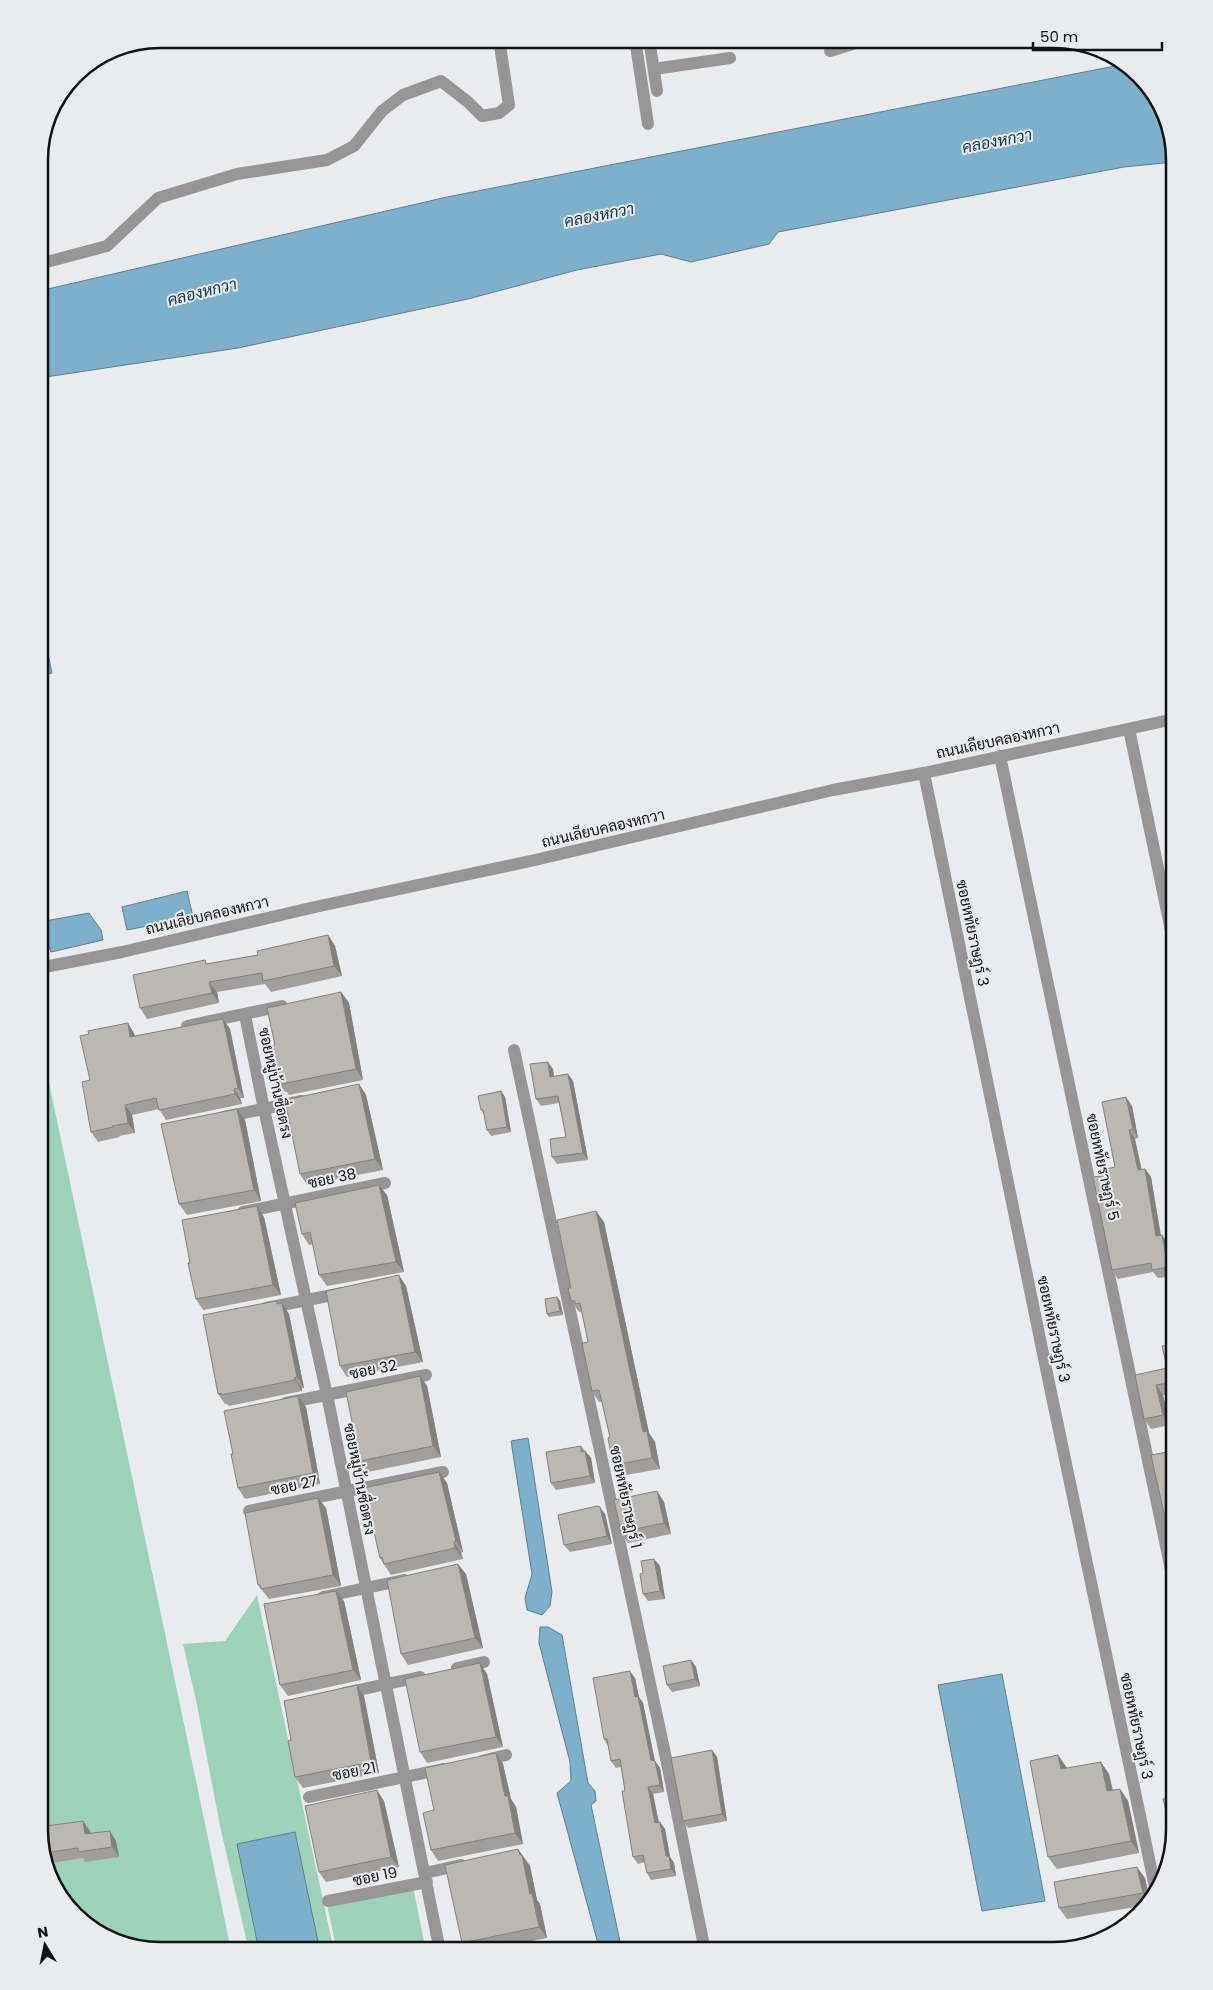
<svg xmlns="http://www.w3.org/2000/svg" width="1213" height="1990" font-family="Poppins,Sarabun,sans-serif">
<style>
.green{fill:#9ed1b9}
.water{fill:#7eafcb;stroke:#5d8094}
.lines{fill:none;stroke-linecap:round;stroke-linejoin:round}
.minor{stroke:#979595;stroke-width:12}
.wall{fill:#a19e9b}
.shaded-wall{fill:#83817e}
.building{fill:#bbb8b4;stroke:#83817e}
.labels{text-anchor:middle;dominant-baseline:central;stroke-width:4;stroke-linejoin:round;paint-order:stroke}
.street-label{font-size:15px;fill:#111213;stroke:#e9ebef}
.water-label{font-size:16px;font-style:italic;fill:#0e384d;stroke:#e9ebef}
.rim{fill:none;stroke:#111213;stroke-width:2.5}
</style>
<rect width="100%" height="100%" fill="#e9ebef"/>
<g class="green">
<path d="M 39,1035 L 208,1838 L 231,1951 L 152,1951 L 93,1931 L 51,1884 L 39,1831 Z"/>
<path d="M 257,1595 L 334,1951 L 249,1951 L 220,1826 L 196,1700 L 183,1644 L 225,1641 Z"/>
<path d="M 413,1887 L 426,1951 L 337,1951 L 327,1905 Z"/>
</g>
<g class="water">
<path d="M 1125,64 L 1162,106 L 1174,162 L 1124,167 L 778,232 L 769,244 L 691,262 L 661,254 L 577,270 L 468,299 L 238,348 L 39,378 L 39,291 L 447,197 Z"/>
<path d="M 39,611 L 52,673 L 39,676 Z"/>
<path d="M 187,891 L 193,917 L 127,930 L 122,907 Z"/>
<path d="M 89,913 L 101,930 L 103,940 L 51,952 L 47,942 L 45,921 Z"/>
<path d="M 528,1438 L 552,1592 L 550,1606 L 542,1615 L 527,1610 L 525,1598 L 532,1574 L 511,1441 Z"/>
<path d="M 540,1627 L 548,1627 L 562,1635 L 588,1783 L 595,1791 L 596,1801 L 591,1805 L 622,1951 L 600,1951 L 557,1793 L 571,1781 L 570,1762 L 539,1643 Z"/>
<path d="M 1002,1674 L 1045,1901 L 982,1911 L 938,1685 Z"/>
<path d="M 295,1832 L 320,1951 L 259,1951 L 237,1844 Z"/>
</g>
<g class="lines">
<g class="minor">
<path d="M 635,39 L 648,124"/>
<path d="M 649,39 L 657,91"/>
<path d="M 830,51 L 869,39"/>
<path d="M 654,69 L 730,58"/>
<path d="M 39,264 L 107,246 L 158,198 L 237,174 L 327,160 L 354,146 L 382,111 L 403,95 L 441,81 L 468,102 L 482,116 L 499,113 L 509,105 L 499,39"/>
<path d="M 1129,729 L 1174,945"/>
<path d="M 1000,756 L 1174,1584"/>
<path d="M 924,773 L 1048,1378 L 1156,1892"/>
<path d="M 39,968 L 122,952 L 315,907 L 535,860 L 833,790 L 924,773 L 1174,719"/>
<path d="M 245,1015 L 264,1109 L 327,1395 L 440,1951"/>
<path d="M 187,1026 L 282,1006"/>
<path d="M 514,1050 L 667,1763 L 705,1951"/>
<path d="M 224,1117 L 302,1101"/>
<path d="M 243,1212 L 385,1183"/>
<path d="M 266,1308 L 343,1293"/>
<path d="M 286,1403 L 426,1375"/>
<path d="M 249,1511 L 443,1472"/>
<path d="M 323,1597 L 404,1580"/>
<path d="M 457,1668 L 484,1662"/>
<path d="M 344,1693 L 420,1677"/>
<path d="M 482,1761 L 506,1755"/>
<path d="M 309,1797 L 443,1769"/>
<path d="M 425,1873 L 461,1865"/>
<path d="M 328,1901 L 427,1882"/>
</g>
</g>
<g class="wall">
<path d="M 328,935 L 335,946 L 342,976 L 271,992 L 265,984 L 217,992 L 219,1003 L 147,1019 L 140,1008 L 208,964 L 258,955 Z"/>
<path d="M 341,992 L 349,1003 L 363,1080 L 289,1095 L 287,1092 L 285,1092 L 278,1082 Z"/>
<path d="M 223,1019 L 230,1029 L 244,1098 L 240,1098 L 242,1104 L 166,1120 L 159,1109 L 132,1115 L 135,1133 L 119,1136 L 120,1137 L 98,1142 L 91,1132 L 90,1080 L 134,1033 L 135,1036 Z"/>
<path d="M 553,1069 L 554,1076 L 568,1074 L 573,1081 L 588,1160 L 557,1164 L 552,1157 L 566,1137 L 559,1103 L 541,1106 L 536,1099 Z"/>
<path d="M 359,1084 L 366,1095 L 383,1170 L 307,1185 L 300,1174 Z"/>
<path d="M 501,1091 L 505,1097 L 511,1132 L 491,1136 L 487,1130 L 484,1115 L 481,1110 Z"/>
<path d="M 1132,1106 L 1138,1138 L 1135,1139 L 1142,1170 L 1145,1169 L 1151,1177 L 1161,1235 L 1168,1243 L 1174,1276 L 1158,1278 L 1153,1272 L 1118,1279 L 1112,1270 L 1102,1176 L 1115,1167 Z"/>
<path d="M 245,1120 L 261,1201 L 187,1215 L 179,1204 Z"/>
<path d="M 387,1195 L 404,1272 L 327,1286 L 319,1275 L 313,1244 L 309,1245 L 302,1234 Z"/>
<path d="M 264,1217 L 281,1295 L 203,1310 L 196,1299 L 190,1263 Z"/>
<path d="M 604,1222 L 649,1433 L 655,1442 L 660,1469 L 620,1476 L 613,1465 L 610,1437 L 602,1402 L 599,1402 L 592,1391 L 588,1342 L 582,1313 L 581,1312 L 579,1312 L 571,1301 L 571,1288 Z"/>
<path d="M 406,1286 L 423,1362 L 347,1377 L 340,1366 Z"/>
<path d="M 557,1297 L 560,1301 L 563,1315 L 549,1317 L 547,1314 Z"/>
<path d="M 276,1301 L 289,1314 L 304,1388 L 302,1388 L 302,1391 L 229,1406 L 227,1404 L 225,1404 L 218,1394 Z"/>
<path d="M 1174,1343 L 1174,1393 L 1163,1395 L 1170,1425 L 1151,1429 L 1144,1419 L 1135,1375 L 1167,1368 Z"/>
<path d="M 420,1376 L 427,1386 L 441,1457 L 368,1472 L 360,1461 Z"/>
<path d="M 306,1407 L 320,1484 L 245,1499 L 238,1488 L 233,1454 Z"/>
<path d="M 581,1446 L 591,1458 L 595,1483 L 556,1490 L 551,1483 Z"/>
<path d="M 439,1472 L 447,1483 L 463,1552 L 461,1553 L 463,1559 L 391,1575 L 380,1558 Z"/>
<path d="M 657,1491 L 664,1502 L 671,1534 L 628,1543 L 621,1532 Z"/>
<path d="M 318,1498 L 326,1508 L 341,1586 L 269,1599 L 258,1585 Z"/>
<path d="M 605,1514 L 612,1544 L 570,1552 L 564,1545 Z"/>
<path d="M 660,1566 L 665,1599 L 648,1601 L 643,1594 L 643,1573 Z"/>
<path d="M 466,1574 L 483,1648 L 408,1665 L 401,1654 Z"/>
<path d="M 344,1601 L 361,1680 L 288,1696 L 280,1685 Z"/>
<path d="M 691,1660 L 696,1667 L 700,1686 L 672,1692 L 667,1685 Z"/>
<path d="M 487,1674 L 503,1747 L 427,1763 L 420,1752 Z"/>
<path d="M 635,1678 L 639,1697 L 643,1703 L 655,1761 L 660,1768 L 664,1792 L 653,1794 L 659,1822 L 665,1829 L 670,1857 L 674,1863 L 676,1876 L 651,1880 L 647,1873 L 645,1862 L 638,1864 L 633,1857 L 625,1791 L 621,1767 L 616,1768 L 611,1761 L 608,1746 L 604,1739 Z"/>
<path d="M 357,1685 L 364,1696 L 379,1773 L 303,1788 L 295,1777 L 291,1740 Z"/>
<path d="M 712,1750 L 717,1757 L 727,1821 L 688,1828 L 683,1821 Z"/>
<path d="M 496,1753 L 503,1764 L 511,1799 L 516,1807 L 523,1844 L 438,1861 L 431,1850 Z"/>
<path d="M 1058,1755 L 1067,1768 L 1109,1774 L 1113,1790 L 1120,1789 L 1128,1801 L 1139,1853 L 1057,1869 L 1048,1857 Z"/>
<path d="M 1174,1796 L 1174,1830 L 1169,1823 Z"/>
<path d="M 384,1801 L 399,1867 L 326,1882 L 319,1872 Z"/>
<path d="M 39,1831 L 90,1831 L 90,1833 L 116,1841 L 119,1857 L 85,1862 L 83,1858 L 46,1864 Z"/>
<path d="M 518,1849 L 530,1866 L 537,1900 L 540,1904 L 547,1938 L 482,1951 L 468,1951 L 462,1943 Z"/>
<path d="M 1145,1878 L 1150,1901 L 1146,1905 L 1067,1919 L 1059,1908 Z"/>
</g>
<g class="shaded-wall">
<path d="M 328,935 L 335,946 L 342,976 L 334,966 Z"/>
<path d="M 209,982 L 217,992 L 219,1003 L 212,993 Z"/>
<path d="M 341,992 L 349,1003 L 363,1080 L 356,1069 Z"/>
<path d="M 223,1019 L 230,1029 L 244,1098 L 238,1088 Z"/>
<path d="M 128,1023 L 134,1033 L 137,1047 L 130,1037 Z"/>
<path d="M 548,1062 L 553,1069 L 555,1084 L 550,1077 Z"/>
<path d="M 568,1074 L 573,1081 L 588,1160 L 583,1153 Z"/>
<path d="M 359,1084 L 366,1095 L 383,1170 L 375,1159 Z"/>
<path d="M 234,1089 L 240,1098 L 242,1104 L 235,1094 Z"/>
<path d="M 501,1091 L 505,1097 L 511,1132 L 507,1127 Z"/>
<path d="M 1126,1097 L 1132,1106 L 1138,1138 L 1133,1129 Z"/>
<path d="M 125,1105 L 132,1115 L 135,1133 L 128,1123 Z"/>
<path d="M 237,1109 L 245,1120 L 261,1201 L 254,1190 Z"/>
<path d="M 1129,1130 L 1135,1139 L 1143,1179 L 1138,1170 Z"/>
<path d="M 1145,1169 L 1151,1177 L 1162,1244 L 1156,1236 Z"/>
<path d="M 379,1185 L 387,1195 L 404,1272 L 396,1262 Z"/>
<path d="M 257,1206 L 264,1217 L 281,1295 L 273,1285 Z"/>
<path d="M 596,1211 L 604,1222 L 649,1433 L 655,1442 L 660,1469 L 652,1458 L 643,1432 Z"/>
<path d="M 1162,1235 L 1168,1243 L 1174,1276 L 1168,1267 Z"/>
<path d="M 399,1275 L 406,1286 L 423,1362 L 415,1352 Z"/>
<path d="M 557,1297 L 560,1301 L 563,1315 L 560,1311 Z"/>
<path d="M 276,1301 L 283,1310 L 282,1303 L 289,1314 L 304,1388 L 297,1377 Z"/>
<path d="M 420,1376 L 427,1386 L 441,1457 L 433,1446 Z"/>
<path d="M 294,1378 L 302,1388 L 302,1391 L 295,1380 Z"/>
<path d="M 1156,1385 L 1163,1395 L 1170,1425 L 1163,1415 Z"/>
<path d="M 298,1396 L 306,1407 L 320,1484 L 313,1473 Z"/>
<path d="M 585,1451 L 591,1458 L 595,1483 L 590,1476 Z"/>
<path d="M 1167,1452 L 1173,1460 L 1174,1465 L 1174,1485 Z"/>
<path d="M 439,1472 L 447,1483 L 463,1552 L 456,1541 Z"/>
<path d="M 657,1491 L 664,1502 L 671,1534 L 664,1523 Z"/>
<path d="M 318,1498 L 326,1508 L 341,1586 L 333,1575 Z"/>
<path d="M 600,1507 L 605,1514 L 612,1544 L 607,1536 Z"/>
<path d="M 454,1542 L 461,1553 L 463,1559 L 455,1548 Z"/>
<path d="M 654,1559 L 660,1566 L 665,1599 L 660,1591 Z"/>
<path d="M 458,1564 L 466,1574 L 483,1648 L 475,1638 Z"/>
<path d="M 336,1591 L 344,1601 L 361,1680 L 353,1670 Z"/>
<path d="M 691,1660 L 696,1667 L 700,1686 L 695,1679 Z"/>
<path d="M 480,1663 L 487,1674 L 503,1747 L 496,1737 Z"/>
<path d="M 630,1671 L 635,1678 L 639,1697 L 643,1703 L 656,1767 L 651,1760 L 635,1697 Z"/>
<path d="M 357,1685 L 364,1696 L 379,1773 L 371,1762 Z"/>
<path d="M 712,1750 L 717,1757 L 727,1821 L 722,1814 Z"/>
<path d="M 496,1753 L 503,1764 L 511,1799 L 516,1807 L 523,1844 L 515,1833 L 505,1796 Z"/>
<path d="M 1058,1755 L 1066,1767 L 1069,1781 L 1061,1769 Z"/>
<path d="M 655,1761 L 660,1768 L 664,1792 L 660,1785 Z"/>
<path d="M 1101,1762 L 1109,1774 L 1115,1803 L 1107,1791 Z"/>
<path d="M 648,1787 L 653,1794 L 660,1830 L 655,1823 Z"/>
<path d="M 1120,1789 L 1128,1801 L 1139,1853 L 1131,1841 Z"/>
<path d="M 377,1790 L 384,1801 L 399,1867 L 391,1857 Z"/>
<path d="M 83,1821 L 90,1831 L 92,1844 L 85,1834 Z"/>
<path d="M 660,1822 L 665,1829 L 670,1857 L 674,1863 L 676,1876 L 671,1869 L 666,1856 Z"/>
<path d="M 110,1831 L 116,1841 L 119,1857 L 112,1847 Z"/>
<path d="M 518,1849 L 530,1866 L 537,1900 L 540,1904 L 547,1938 L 539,1927 Z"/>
<path d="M 1137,1867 L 1145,1878 L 1150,1901 L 1149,1902 L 1143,1893 Z"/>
</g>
<g class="building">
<path d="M 328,935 L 334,966 L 263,981 L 262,973 L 209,982 L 212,993 L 140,1008 L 133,975 L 205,960 L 206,964 L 258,955 L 257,951 Z"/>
<path d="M 341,992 L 356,1069 L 281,1084 L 281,1081 L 278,1082 L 270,1046 L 275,1045 L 267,1008 Z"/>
<path d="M 223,1019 L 238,1088 L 234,1089 L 235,1094 L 159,1110 L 156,1098 L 125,1105 L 128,1123 L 112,1126 L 113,1127 L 91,1132 L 82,1082 L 90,1080 L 80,1036 L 89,1034 L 88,1031 L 128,1023 L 130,1037 Z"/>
<path d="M 548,1062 L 550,1077 L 568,1074 L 583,1153 L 552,1157 L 550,1139 L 566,1137 L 558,1096 L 536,1099 L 530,1064 Z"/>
<path d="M 359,1084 L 375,1159 L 300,1174 L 285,1100 Z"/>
<path d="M 501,1091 L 507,1127 L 487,1130 L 483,1110 L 481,1110 L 478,1096 Z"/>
<path d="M 1126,1097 L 1133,1129 L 1129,1130 L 1138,1170 L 1145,1169 L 1156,1236 L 1162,1235 L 1168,1267 L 1152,1270 L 1151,1263 L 1112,1270 L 1093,1177 L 1102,1176 L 1101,1170 L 1115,1167 L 1102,1102 Z"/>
<path d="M 237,1109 L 254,1190 L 179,1204 L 161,1124 Z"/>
<path d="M 379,1185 L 396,1262 L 319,1275 L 310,1232 L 302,1234 L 295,1203 Z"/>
<path d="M 257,1206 L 273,1285 L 196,1299 L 188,1263 L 190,1263 L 182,1220 Z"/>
<path d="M 596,1211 L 643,1432 L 647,1431 L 652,1458 L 613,1465 L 608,1438 L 610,1437 L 599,1390 L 592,1391 L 582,1343 L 588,1342 L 580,1303 L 575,1304 L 575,1301 L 571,1301 L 568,1288 L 571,1288 L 557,1220 Z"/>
<path d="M 399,1275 L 415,1352 L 340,1366 L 326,1291 Z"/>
<path d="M 557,1297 L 560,1311 L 547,1314 L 545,1299 Z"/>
<path d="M 276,1301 L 277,1304 L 282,1303 L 297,1377 L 294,1378 L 295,1380 L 221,1395 L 221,1393 L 218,1394 L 203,1315 Z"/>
<path d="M 1174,1343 L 1174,1382 L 1156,1385 L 1163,1415 L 1144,1419 L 1135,1375 L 1167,1368 L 1162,1346 Z"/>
<path d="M 420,1376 L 433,1446 L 360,1461 L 346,1392 Z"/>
<path d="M 298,1396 L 313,1473 L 238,1488 L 231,1454 L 233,1454 L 224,1411 Z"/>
<path d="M 581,1446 L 581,1452 L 585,1451 L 590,1476 L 551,1483 L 546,1452 Z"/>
<path d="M 1167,1452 L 1174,1485 L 1174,1558 L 1151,1455 Z"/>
<path d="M 439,1472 L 456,1541 L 454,1542 L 455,1548 L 384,1564 L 382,1557 L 380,1558 L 364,1488 Z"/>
<path d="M 657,1491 L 664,1523 L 621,1532 L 614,1500 Z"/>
<path d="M 318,1498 L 333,1575 L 261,1589 L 260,1585 L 258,1585 L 245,1513 Z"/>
<path d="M 597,1506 L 600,1507 L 607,1536 L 564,1545 L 558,1515 Z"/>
<path d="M 654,1559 L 660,1591 L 643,1594 L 640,1574 L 643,1573 L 641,1561 Z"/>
<path d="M 458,1564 L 475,1638 L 401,1654 L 387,1580 Z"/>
<path d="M 336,1591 L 353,1670 L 280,1685 L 264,1604 Z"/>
<path d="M 691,1660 L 695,1679 L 667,1685 L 663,1666 Z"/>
<path d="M 480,1663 L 496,1737 L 420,1752 L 405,1679 Z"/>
<path d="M 630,1671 L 635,1697 L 638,1696 L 651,1760 L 655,1761 L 660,1785 L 648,1787 L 655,1823 L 660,1822 L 666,1856 L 669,1856 L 671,1869 L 647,1873 L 643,1855 L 633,1857 L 622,1791 L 625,1791 L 620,1759 L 611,1761 L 607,1739 L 604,1739 L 593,1678 Z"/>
<path d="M 357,1685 L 371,1762 L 295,1777 L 288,1741 L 291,1740 L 284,1701 Z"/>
<path d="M 712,1750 L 722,1814 L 683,1821 L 671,1758 Z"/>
<path d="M 496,1753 L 505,1796 L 508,1796 L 515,1833 L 431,1850 L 423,1813 L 434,1810 L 425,1768 Z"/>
<path d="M 1058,1755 L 1061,1769 L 1101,1762 L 1107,1791 L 1120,1789 L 1131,1841 L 1048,1857 L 1030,1761 Z"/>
<path d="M 377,1790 L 391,1857 L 319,1872 L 305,1806 Z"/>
<path d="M 1174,1796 L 1174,1822 L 1169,1823 L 1163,1799 Z"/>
<path d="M 83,1821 L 85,1834 L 110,1831 L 112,1847 L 78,1852 L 78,1848 L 44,1853 L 39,1831 L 39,1827 Z"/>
<path d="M 518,1849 L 520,1855 L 522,1855 L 530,1894 L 532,1893 L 539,1927 L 462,1943 L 445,1865 Z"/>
<path d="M 1137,1867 L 1143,1893 L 1059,1908 L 1054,1882 Z"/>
</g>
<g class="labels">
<g class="street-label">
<text transform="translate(998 740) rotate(-12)">ถนนเลียบคลองหกวา</text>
<text transform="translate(603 828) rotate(-13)">ถนนเลียบคลองหกวา</text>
<text transform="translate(207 915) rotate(-13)">ถนนเลียบคลองหกวา</text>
<text transform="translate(973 933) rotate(78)">ซอยหทัยราษฎร์ 3</text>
<text transform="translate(276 1083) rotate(78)">ซอยหมู่บ้านซื่อตรง</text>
<text transform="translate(1103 1167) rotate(78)">ซอยหทัยราษฎร์ 5</text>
<text transform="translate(332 1178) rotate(-12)">ซอย 38</text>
<text transform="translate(1054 1329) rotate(78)">ซอยหทัยราษฎร์ 3</text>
<text transform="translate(373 1369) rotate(-11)">ซอย 32</text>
<text transform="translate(360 1479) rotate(79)">ซอยหมู่บ้านซื่อตรง</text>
<text transform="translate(294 1485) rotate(-12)">ซอย 27</text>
<text transform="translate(626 1497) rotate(78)">ซอยหทัยราษฎร์ 1</text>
<text transform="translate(1137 1726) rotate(78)">ซอยหทัยราษฎร์ 3</text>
<text transform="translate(354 1771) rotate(-11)">ซอย 21</text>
<text transform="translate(375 1876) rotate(-11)">ซอย 19</text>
</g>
<g class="water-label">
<text transform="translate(997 141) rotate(-11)">คลองหกวา</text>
<text transform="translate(599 215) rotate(-11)">คลองหกวา</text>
<text transform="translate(202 292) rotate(-14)">คลองหกวา</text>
</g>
</g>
<path d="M0 0H1213V1990H0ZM160 48H1054A112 112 0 0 1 1166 160V1830A112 112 0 0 1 1054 1942H160A112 112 0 0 1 48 1830V160A112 112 0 0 1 160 48Z" fill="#e9ebef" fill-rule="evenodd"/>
<path class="rim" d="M160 48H1054A112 112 0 0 1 1166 160V1830A112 112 0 0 1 1054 1942H160A112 112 0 0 1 48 1830V160A112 112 0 0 1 160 48Z"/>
<g transform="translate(45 1945) rotate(350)" stroke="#e9ebef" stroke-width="4" paint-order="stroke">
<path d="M0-4L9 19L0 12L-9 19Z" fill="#111213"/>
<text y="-8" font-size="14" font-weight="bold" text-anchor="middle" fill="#111213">N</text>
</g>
<path d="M1033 42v8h129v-8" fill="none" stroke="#111213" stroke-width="2.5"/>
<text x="1040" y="42" font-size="15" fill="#111213" stroke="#e9ebef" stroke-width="4" paint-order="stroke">50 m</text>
</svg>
